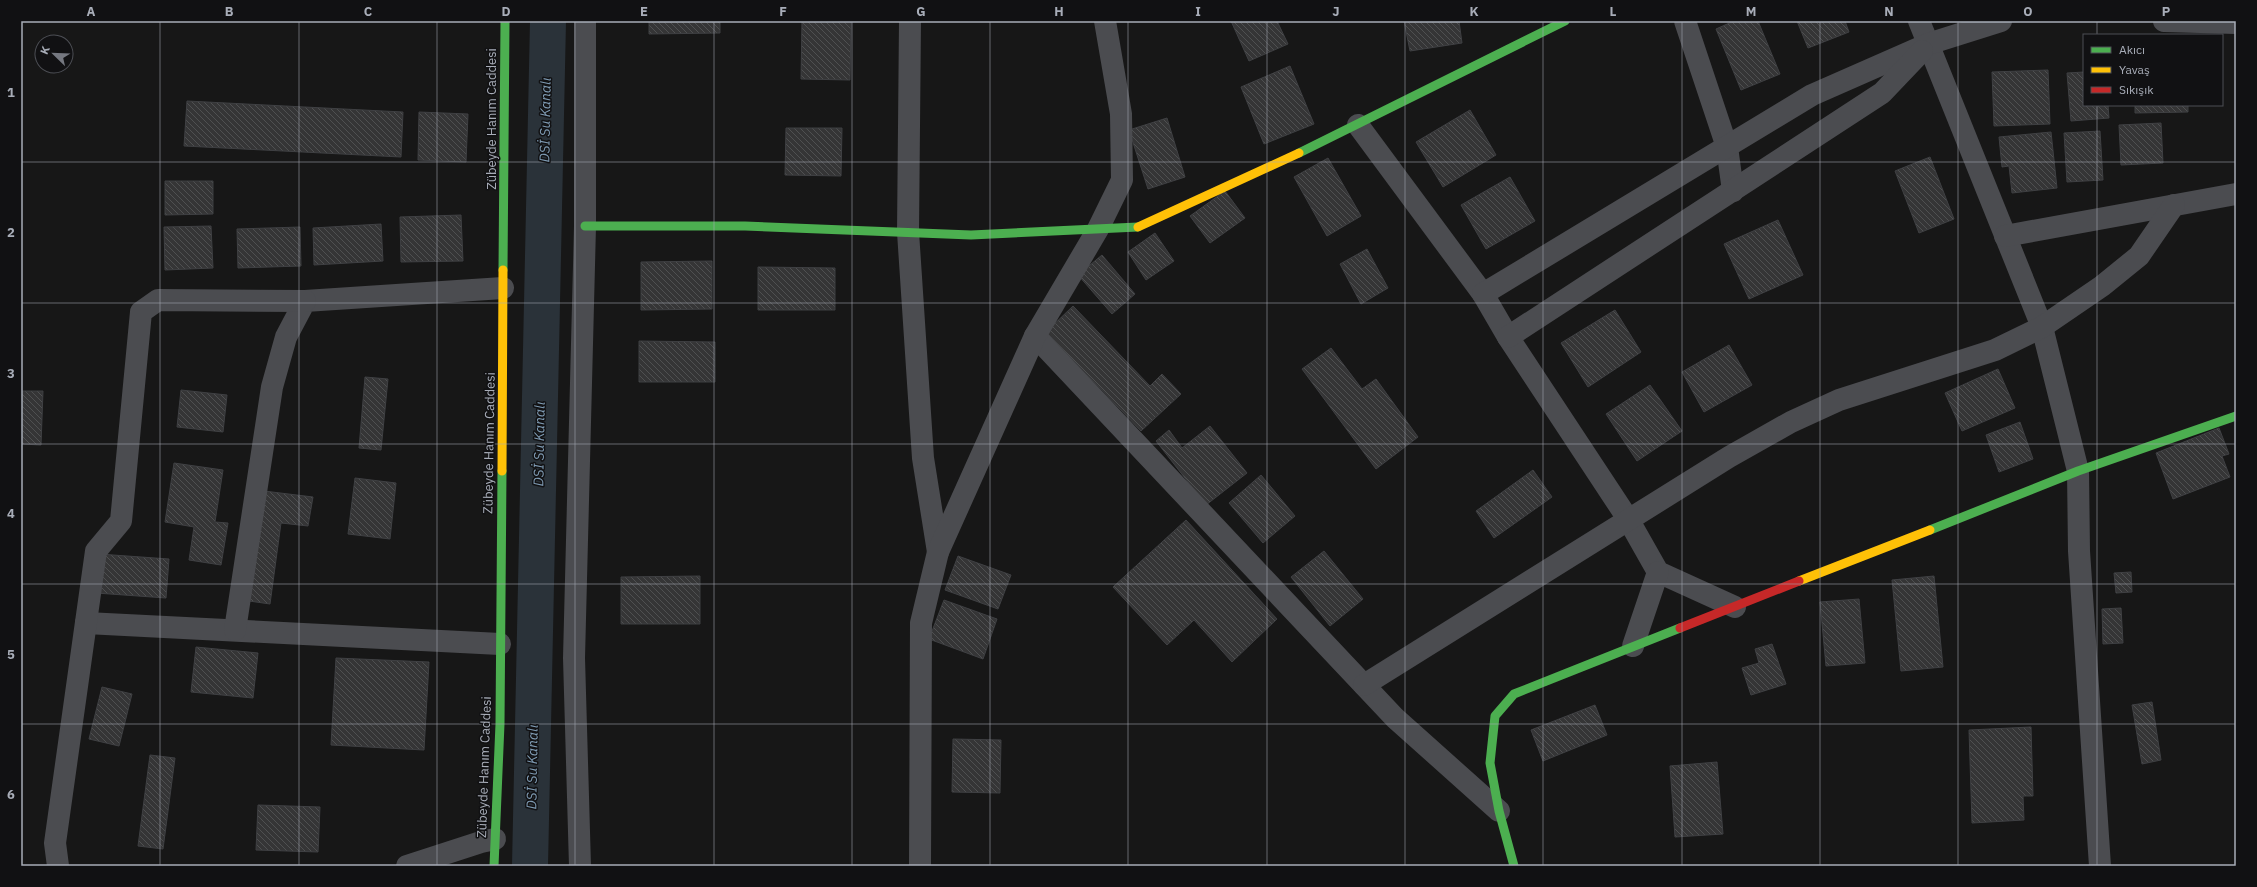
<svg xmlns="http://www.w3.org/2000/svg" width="2257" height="887" font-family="'IBM Plex Sans',sans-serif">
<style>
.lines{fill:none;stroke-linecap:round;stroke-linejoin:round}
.canal{stroke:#2a3239;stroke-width:36}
.building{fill:url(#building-back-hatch);stroke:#3f4043}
.street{stroke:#4b4c50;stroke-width:22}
.fast{stroke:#4caf50;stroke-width:9}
.slow{stroke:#ffc107;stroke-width:9}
.jam{stroke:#c62828;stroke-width:9}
.grid{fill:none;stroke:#a8adb8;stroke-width:1;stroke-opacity:0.55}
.labels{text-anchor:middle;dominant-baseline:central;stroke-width:3;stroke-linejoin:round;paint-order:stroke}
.street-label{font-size:13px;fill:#a8adb8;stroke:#111113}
.water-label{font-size:14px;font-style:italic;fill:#7f9bb3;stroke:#111113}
.neatline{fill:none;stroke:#a8adb8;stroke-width:1.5}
.grid-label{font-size:13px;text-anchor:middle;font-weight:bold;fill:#a8adb8}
</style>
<defs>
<pattern id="building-back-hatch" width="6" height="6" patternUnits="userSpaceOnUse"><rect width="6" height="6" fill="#353536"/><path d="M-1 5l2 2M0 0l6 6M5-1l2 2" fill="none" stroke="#4f5051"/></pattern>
</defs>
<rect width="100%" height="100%" fill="#171717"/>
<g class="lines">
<path class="canal" d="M 530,866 L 548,21"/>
</g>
<g class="building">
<path d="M 649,21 L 720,21 L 720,33 L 649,34 Z"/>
<path d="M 802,21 L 851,21 L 850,80 L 801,79 Z"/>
<path d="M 1231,21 L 1277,21 L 1288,44 L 1249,61 Z"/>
<path d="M 1404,21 L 1459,21 L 1462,43 L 1410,51 Z"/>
<path d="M 1734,21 L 1758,21 L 1780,74 L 1741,90 L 1716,29 Z"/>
<path d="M 1797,21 L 1845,21 L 1849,32 L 1808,48 Z"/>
<path d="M 1290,66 L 1314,124 L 1264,144 L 1241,87 Z"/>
<path d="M 2048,70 L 2050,124 L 1994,126 L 1992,72 Z"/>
<path d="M 2084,72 L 2084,105 L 2108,105 L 2109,118 L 2071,121 L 2067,73 Z"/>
<path d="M 187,101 L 403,112 L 401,157 L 184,146 Z"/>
<path d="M 2135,105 L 2188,105 L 2188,112 L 2135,113 Z"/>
<path d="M 1470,110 L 1496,155 L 1443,187 L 1416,142 Z"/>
<path d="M 419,112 L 468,114 L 466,162 L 418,160 Z"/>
<path d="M 1167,118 L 1185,177 L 1148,189 L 1129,130 Z"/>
<path d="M 2161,123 L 2163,163 L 2121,165 L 2119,125 Z"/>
<path d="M 786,128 L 842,128 L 841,176 L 785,175 Z"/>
<path d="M 2100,131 L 2103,180 L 2067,182 L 2064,133 Z"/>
<path d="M 2051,132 L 2057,188 L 2012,193 L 2009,166 L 2002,167 L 1999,137 Z"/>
<path d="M 1930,157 L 1954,219 L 1919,233 L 1895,171 Z"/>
<path d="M 1328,158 L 1361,216 L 1327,236 L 1294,177 Z"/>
<path d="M 1510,177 L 1535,221 L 1486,249 L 1461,205 Z"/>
<path d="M 165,181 L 213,181 L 213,214 L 165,215 Z"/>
<path d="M 1225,191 L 1245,218 L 1210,243 L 1190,216 Z"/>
<path d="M 461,215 L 463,261 L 401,262 L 400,217 Z"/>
<path d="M 1778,220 L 1803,275 L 1749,299 L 1724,244 Z"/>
<path d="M 381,224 L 383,261 L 314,265 L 313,228 Z"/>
<path d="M 211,226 L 213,268 L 165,270 L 164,227 Z"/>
<path d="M 300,227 L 301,266 L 238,268 L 237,229 Z"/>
<path d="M 1155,233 L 1174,261 L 1146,280 L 1128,252 Z"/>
<path d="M 1367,249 L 1388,288 L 1361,304 L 1340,264 Z"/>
<path d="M 1102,255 L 1135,294 L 1112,314 L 1078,275 Z"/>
<path d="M 712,261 L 712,309 L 641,310 L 641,262 Z"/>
<path d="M 758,267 L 835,268 L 835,310 L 758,310 Z"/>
<path d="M 1073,306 L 1150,386 L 1162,374 L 1181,394 L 1141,431 L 1046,332 Z"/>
<path d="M 1615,310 L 1641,352 L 1588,387 L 1561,343 Z"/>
<path d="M 639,341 L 715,342 L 715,382 L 639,382 Z"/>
<path d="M 1729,345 L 1752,385 L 1704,412 L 1682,372 Z"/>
<path d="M 1331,348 L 1362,389 L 1376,379 L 1418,437 L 1376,469 L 1302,369 Z"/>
<path d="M 1998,369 L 2015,408 L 1962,431 L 1945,393 Z"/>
<path d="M 365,377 L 388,379 L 381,450 L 359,448 Z"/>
<path d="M 1650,385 L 1682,431 L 1637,461 L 1606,414 Z"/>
<path d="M 181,390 L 227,395 L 223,432 L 177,427 Z"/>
<path d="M 21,391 L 43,391 L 41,445 L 21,444 Z"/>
<path d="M 2020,422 L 2033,459 L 1999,472 L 1986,435 Z"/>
<path d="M 1210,426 L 1247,473 L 1206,505 L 1156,441 L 1169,430 L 1182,448 Z"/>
<path d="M 2219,428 L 2229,454 L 2222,456 L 2230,477 L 2173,499 L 2156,453 Z"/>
<path d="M 174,463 L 223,470 L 215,522 L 228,523 L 221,565 L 189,560 L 194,527 L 165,522 Z"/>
<path d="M 1533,470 L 1552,497 L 1494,538 L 1476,511 Z"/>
<path d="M 1261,475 L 1295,516 L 1263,543 L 1229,503 Z"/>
<path d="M 355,478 L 396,483 L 390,539 L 348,534 Z"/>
<path d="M 264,491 L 313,497 L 308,526 L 281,523 L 270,604 L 249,601 Z"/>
<path d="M 1186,520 L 1277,619 L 1232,662 L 1194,620 L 1167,645 L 1113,587 Z"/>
<path d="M 1324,551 L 1363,599 L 1330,626 L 1291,577 Z"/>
<path d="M 99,554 L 169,559 L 166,598 L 96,593 Z"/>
<path d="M 958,556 L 1011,575 L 998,609 L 945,590 Z"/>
<path d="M 2131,572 L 2132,592 L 2116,593 L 2114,573 Z"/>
<path d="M 700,576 L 700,624 L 621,624 L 621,577 Z"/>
<path d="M 1934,576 L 1943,667 L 1901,671 L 1892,580 Z"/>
<path d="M 1859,599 L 1865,663 L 1826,666 L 1820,602 Z"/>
<path d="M 944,600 L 997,619 L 983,659 L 929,639 Z"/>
<path d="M 2121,608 L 2123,643 L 2103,644 L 2102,609 Z"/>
<path d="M 1772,644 L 1786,684 L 1751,695 L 1742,668 L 1759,663 L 1755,649 Z"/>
<path d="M 196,647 L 258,653 L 253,698 L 191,692 Z"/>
<path d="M 336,658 L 429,662 L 424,750 L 331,745 Z"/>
<path d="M 102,687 L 132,694 L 119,746 L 89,739 Z"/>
<path d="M 2152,702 L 2161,760 L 2142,764 L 2132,705 Z"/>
<path d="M 1595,705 L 1607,735 L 1543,761 L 1531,730 Z"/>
<path d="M 2031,727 L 2033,796 L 2023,796 L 2024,820 L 1972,823 L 1969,730 Z"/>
<path d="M 953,739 L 1001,740 L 1000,793 L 952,792 Z"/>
<path d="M 150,755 L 175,758 L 163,849 L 138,846 Z"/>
<path d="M 1717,762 L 1723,834 L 1675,837 L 1670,766 Z"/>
<path d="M 258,805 L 320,807 L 318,852 L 256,850 Z"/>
</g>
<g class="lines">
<g class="street">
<path d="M 910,21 L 908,232 L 923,458 L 938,552"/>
<path d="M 1685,21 L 1727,147 L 1733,191"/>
<path d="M 1919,21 L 2042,327 L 2078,471 L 2079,551 L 2100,866"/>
<path d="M 2164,21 L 2236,23"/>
<path d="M 1358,125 L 1483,294 L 1508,337 L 1628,519 L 1658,572 L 1735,607"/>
<path d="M 2005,236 L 2236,194"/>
<path d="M 1483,294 L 1812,95 L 1928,44 L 2001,21"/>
<path d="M 1035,336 L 1395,718 L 1499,811"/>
<path d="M 1508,337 L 1882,93 L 1922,51"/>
<path d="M 86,623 L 500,644"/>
<path d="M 235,630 L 272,387 L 286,337 L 305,301 L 503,288"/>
<path d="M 1633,646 L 1658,572"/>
<path d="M 1364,685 L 1729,457 L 1791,422 L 1839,400 L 1995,350 L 2042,327 L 2102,286 L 2139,256 L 2174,205"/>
<path d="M 58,866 L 55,843 L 96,551 L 121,521 L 141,312 L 158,300 L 305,301"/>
<path d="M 407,866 L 481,842 L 495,839"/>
<path d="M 580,866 L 574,658 L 585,226 L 585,21"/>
<path d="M 920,866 L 921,623 L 938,552 L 1035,336 L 1098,229 L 1122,180 L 1121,114 L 1105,21"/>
</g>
<g class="fast">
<path d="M 1299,153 L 1565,21"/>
<path d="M 585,226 L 745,226 L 971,235 L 1138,227"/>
<path d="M 503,270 L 505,21"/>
<path d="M 1930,530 L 2078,471 L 2236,416"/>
<path d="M 494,866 L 500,724 L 502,471"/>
<path d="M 1514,866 L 1499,811 L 1490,763 L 1495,716 L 1514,694 L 1680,628"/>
</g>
<g class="slow">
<path d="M 1138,227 L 1299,153"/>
<path d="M 502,471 L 503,270"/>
<path d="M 1799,581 L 1930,530"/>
</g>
<path class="jam" d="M 1680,628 L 1799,581"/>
</g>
<path class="grid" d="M 160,21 L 160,866M 299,21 L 299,866M 437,21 L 437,866M 575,21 L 575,866M 714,21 L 714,866M 852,21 L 852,866M 990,21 L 990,866M 1128,21 L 1128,866M 1267,21 L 1267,866M 1405,21 L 1405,866M 1543,21 L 1543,866M 1682,21 L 1682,866M 1820,21 L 1820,866M 1958,21 L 1958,866M 2097,21 L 2097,35M 2097,105 L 2097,866M 21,162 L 2236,162M 21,303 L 2236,303M 21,444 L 2236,444M 21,584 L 2236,584M 21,724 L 2236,724"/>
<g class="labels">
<g class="street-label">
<text transform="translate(491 119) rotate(-90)">Zübeyde Hanım Caddesi</text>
<text transform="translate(489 443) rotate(-89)">Zübeyde Hanım Caddesi</text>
<text transform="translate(484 767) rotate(-88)">Zübeyde Hanım Caddesi</text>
</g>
<g class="water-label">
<text transform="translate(545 120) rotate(-89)">DSİ Su Kanalı</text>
<text transform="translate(539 444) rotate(-89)">DSİ Su Kanalı</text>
<text transform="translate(532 767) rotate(-89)">DSİ Su Kanalı</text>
</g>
</g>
<rect width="2257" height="887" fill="none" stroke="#111113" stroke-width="44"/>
<rect x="2083" y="34" width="140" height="72" fill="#111113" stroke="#4d4f55"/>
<rect x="2091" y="47" width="20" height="6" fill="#4caf50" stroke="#4d4f55"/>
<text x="2119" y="54" font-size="12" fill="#a8adb8">Akıcı</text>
<rect x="2091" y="67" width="20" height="6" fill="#ffc107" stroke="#4d4f55"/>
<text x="2119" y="74" font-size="12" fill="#a8adb8">Yavaş</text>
<rect x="2091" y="87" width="20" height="6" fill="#c62828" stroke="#4d4f55"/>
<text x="2119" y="94" font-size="12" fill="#a8adb8">Sıkışık</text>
<g transform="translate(54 54) rotate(293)"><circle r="19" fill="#111113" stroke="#4d4f55"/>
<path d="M0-3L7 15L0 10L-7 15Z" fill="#757880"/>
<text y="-6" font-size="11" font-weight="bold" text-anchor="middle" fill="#a8adb8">K</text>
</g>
<rect x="22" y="22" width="2213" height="843" class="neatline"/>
<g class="grid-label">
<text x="91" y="16">A</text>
<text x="229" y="16">B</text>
<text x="368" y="16">C</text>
<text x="506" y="16">D</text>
<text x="644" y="16">E</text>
<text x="783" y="16">F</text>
<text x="921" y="16">G</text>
<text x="1059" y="16">H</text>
<text x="1198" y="16">I</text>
<text x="1336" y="16">J</text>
<text x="1474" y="16">K</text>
<text x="1613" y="16">L</text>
<text x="1751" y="16">M</text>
<text x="1889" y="16">N</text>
<text x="2028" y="16">O</text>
<text x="2166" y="16">P</text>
<text x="11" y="97">1</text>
<text x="11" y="237">2</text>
<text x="11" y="378">3</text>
<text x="11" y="518">4</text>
<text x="11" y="659">5</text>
<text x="11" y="799">6</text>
</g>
</svg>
